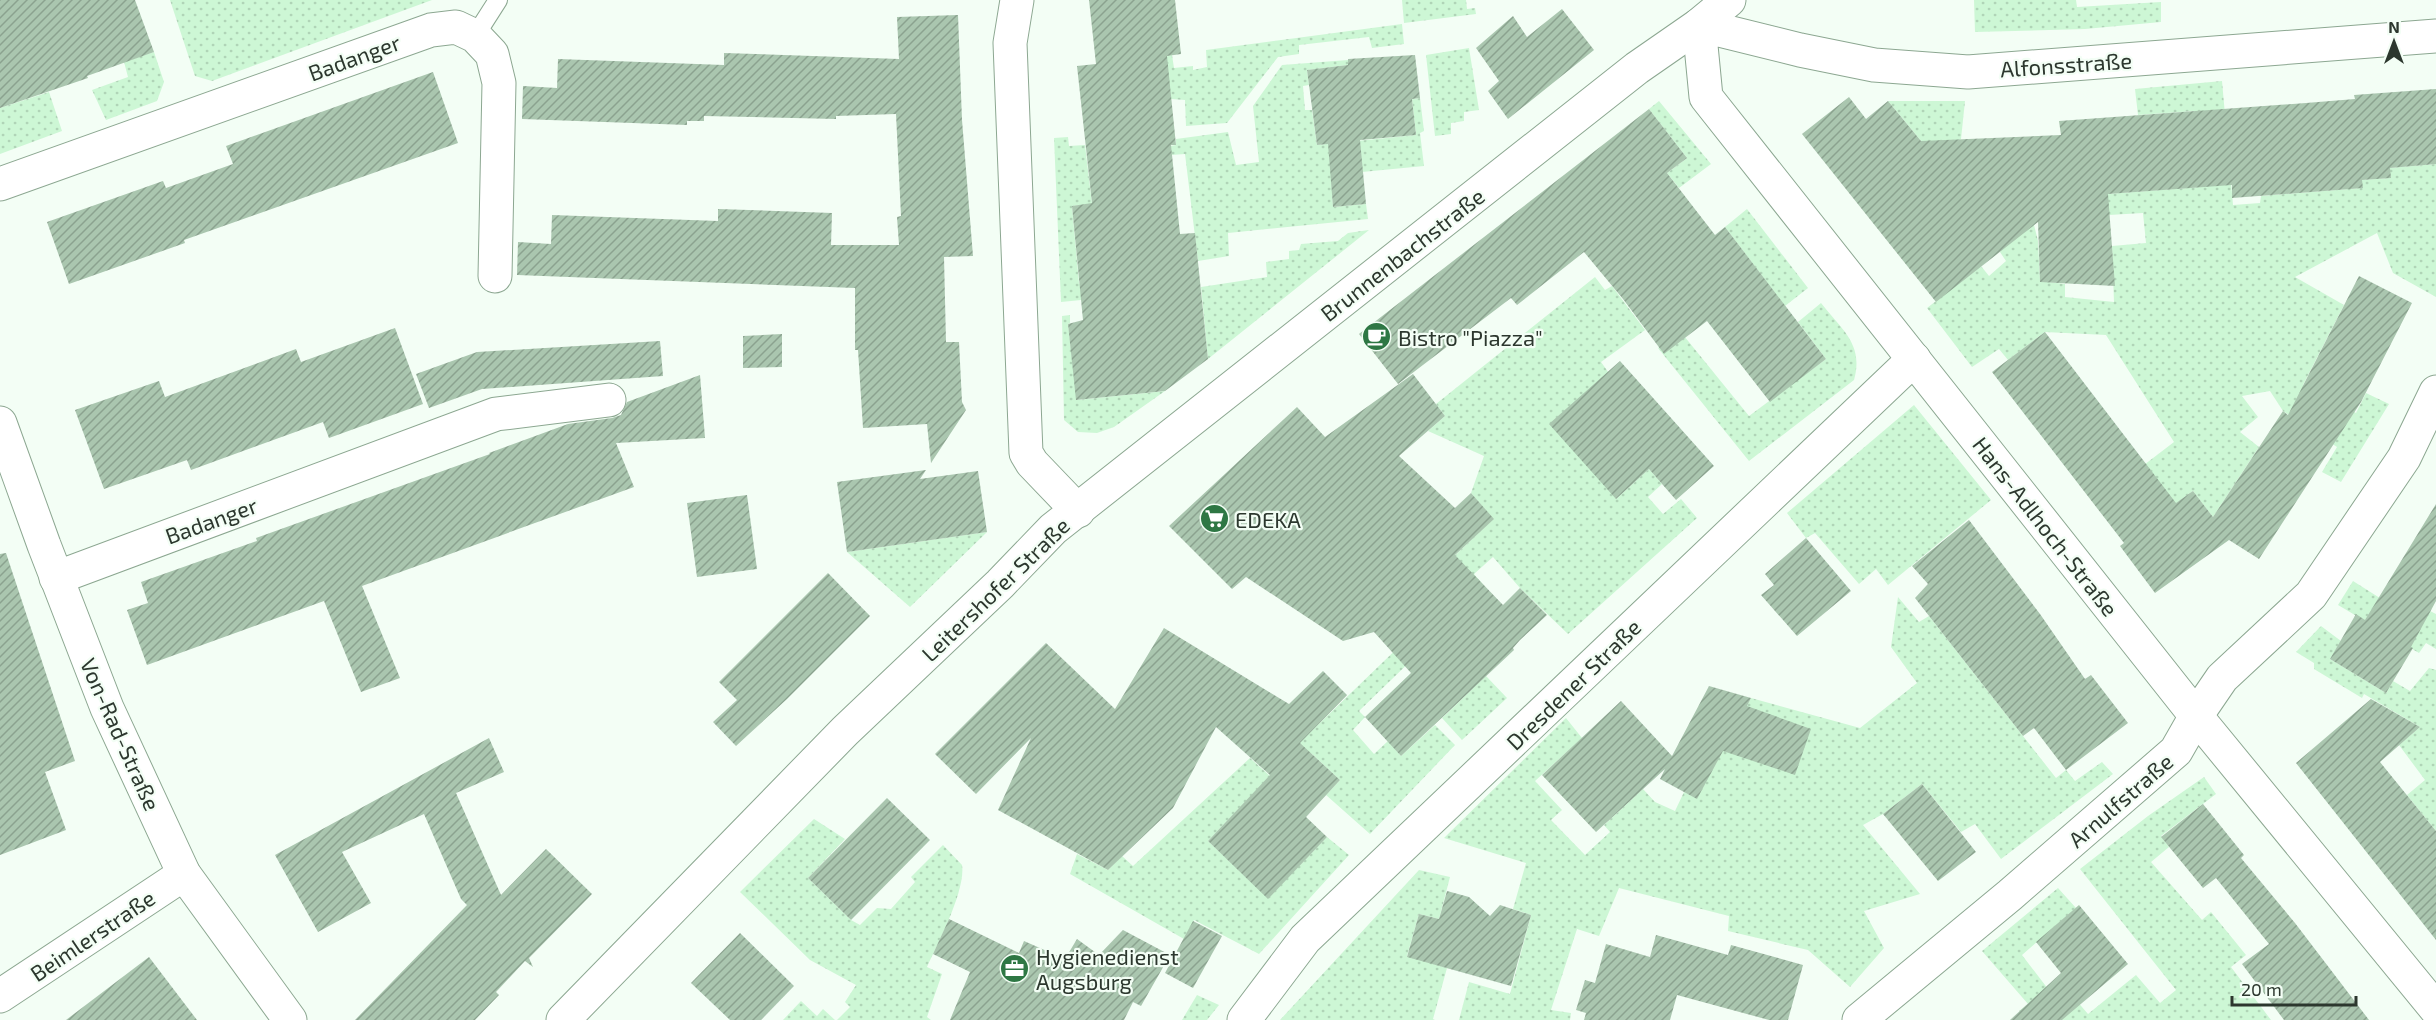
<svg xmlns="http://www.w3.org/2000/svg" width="2436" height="1020" font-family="'Exo 2',sans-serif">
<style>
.garden{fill:url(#garden-dots)}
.building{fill:url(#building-hatch)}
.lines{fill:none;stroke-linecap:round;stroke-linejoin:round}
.service-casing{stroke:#8ca791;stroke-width:20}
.minor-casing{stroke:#8ca791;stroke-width:35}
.tertiary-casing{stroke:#8ca791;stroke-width:35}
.service{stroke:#fff;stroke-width:18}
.minor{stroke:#fff;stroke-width:33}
.tertiary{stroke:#fff;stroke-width:33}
.labels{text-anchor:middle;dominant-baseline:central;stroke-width:4.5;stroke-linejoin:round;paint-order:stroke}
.street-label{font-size:22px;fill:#2c372e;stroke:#f3fef5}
.poi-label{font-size:22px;fill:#2c372e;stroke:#f3fef5;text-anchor:start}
</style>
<defs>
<pattern id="garden-dots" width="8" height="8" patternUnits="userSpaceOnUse" patternTransform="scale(1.5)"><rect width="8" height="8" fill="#cdf7d5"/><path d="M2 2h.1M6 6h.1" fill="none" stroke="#b0d4b7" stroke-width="1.8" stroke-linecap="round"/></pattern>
<pattern id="building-hatch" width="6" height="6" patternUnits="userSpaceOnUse" patternTransform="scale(1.5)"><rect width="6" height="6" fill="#aac6af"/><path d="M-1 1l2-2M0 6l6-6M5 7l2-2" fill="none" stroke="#8ba28f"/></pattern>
</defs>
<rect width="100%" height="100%" fill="#f3fef5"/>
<g class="garden">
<path d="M 170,0 L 432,0 L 212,81 L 195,76 Z"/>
<path d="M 1402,0 L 1466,0 L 1467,9 L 1475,8 L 1476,14 L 1404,23 Z"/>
<path d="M 1974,0 L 2076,0 L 2077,7 L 2161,2 L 2161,22 L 2085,29 L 1975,32 Z"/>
<path d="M 1402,24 L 1404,44 L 1372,48 L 1369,37 L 1299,45 L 1299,54 L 1278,57 L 1227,123 L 1186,126 L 1185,100 L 1171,99 L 1160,57 L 1172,55 L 1174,68 L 1193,66 L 1193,70 L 1207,67 L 1206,50 Z"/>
<path d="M 1469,48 L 1479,110 L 1464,112 L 1464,121 L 1451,123 L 1451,134 L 1435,136 L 1426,55 Z"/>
<path d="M 154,52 L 164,82 L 157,101 L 106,120 L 92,90 L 128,77 L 124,62 Z"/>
<path d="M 1348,60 L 1348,65 L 1307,70 L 1309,85 L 1303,86 L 1305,110 L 1312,110 L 1317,145 L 1416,135 L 1412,99 L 1420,98 L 1424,131 L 1420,133 L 1424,166 L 1331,175 L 1333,207 L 1366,204 L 1368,219 L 1228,233 L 1229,256 L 1198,261 L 1185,154 L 1171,155 L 1170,146 L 1176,145 L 1176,139 L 1228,132 L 1236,165 L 1259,162 L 1253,106 L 1282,65 Z"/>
<path d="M 2222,81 L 2233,205 L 2260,203 L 2261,196 L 2362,188 L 2362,180 L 2390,178 L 2390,168 L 2436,164 L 2436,297 L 2393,273 L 2377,233 L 2295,277 L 2344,305 L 2303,385 L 2356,413 L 2366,393 L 2389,404 L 2341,482 L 2322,472 L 2337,447 L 2283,411 L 2270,391 L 2242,396 L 2258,417 L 2240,432 L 2259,447 L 2213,517 L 2193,491 L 2167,510 L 2123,481 L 2174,442 L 2106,335 L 2045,332 L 2008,360 L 1999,349 L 1972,367 L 1927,308 L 1981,266 L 1989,276 L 2006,261 L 2000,252 L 2030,209 L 2038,241 L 2040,281 L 2065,284 L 2065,297 L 2114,302 L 2112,246 L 2146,243 L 2143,213 L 2109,215 L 2094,195 L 2201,187 L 2195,111 L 2138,115 L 2135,89 Z"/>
<path d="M 49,92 L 62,131 L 0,154 L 0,108 Z"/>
<path d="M 1659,101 L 1711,164 L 1679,188 L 1667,173 L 1687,158 L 1649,109 Z"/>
<path d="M 1888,101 L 1965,101 L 1961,139 L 1931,153 Z"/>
<path d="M 1068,137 L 1069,146 L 1085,145 L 1092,204 L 1072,206 L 1079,283 L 1091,299 L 1061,302 L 1054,138 Z"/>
<path d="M 1747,209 L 1808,288 L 1785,306 L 1725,227 Z"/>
<path d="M 1369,230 L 1208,359 L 1201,287 L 1267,277 L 1266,262 L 1289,259 L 1289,251 L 1299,250 L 1301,244 L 1338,241 L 1348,233 Z"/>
<path d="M 1595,277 L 1605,290 L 1612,286 L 1645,330 L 1601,362 L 1619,387 L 1616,499 L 1649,469 L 1662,484 L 1648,497 L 1663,514 L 1681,499 L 1697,518 L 1568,634 L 1520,588 L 1493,557 L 1474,574 L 1486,588 L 1359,711 L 1365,717 L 1353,730 L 1374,754 L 1388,741 L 1401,756 L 1435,725 L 1455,745 L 1370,834 L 1326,795 L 1340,780 L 1312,754 L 1297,745 L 1439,608 L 1420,589 L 1493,519 L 1471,493 L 1484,456 L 1428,431 L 1445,416 L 1436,404 Z"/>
<path d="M 1821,303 C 1842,330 1864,344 1854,380 L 1749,461 L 1658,348 L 1680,331 L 1749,416 L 1826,359 L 1798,322 Z"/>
<path d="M 1070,315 L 1070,323 L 1068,324 L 1077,400 L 1165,391 L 1114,427 L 1097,433 L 1078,432 L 1064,420 L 1062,316 Z"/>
<path d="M 1914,405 L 1991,500 L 1888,585 L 1876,569 L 1859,584 L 1815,533 L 1806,538 L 1787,513 Z"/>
<path d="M 987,532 L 910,607 L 847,552 Z"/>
<path d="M 2353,581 L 2421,624 L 2430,611 L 2436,614 L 2436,649 L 2426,643 L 2419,653 L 2338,605 Z"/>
<path d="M 1898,597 L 1919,622 L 1929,616 L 2056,778 L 2066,770 L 2075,781 L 2102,762 L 2113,774 L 2001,859 L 1975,824 L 1961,832 L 1922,784 L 1883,814 L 1863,825 L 1920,894 L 1864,911 L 1884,948 L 1850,987 L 1808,950 L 1728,931 L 1729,916 L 1619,888 L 1599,936 L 1577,929 L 1551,1010 L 1571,1013 L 1570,1020 L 1459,1020 L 1469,982 L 1510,994 L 1531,915 L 1513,909 L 1526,863 L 1444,838 L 1566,718 L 1582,738 L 1535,781 L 1562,810 L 1551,820 L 1585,855 L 1610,832 L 1604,825 L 1643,789 L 1655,802 L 1675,811 L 1684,792 L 1697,798 L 1751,698 L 1860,728 L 1917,683 L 1891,647 Z"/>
<path d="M 2321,626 L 2341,641 L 2330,659 L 2386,693 L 2393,681 L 2410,691 L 2429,668 L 2436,670 L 2436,831 L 2407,795 L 2425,780 L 2399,745 L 2420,727 L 2364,694 L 2362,698 L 2314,669 L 2314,663 L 2296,652 Z"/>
<path d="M 1486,676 L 1507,698 L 1462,740 L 1442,718 Z"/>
<path d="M 1250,758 L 1270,776 L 1208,841 L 1268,898 L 1327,837 L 1349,855 L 1259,954 L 1194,920 L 1184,939 L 1070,874 L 1077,854 L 1108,870 L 1122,856 L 1133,866 Z"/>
<path d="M 2204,777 L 2216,794 L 2161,836 L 2169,847 L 2151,862 L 2202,920 L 2211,912 L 2246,955 L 2231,967 L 2271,1020 L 2030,1020 L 2019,1011 L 2028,1004 L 1982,951 L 2058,888 L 2076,908 L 2022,955 L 2058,1002 L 2070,993 L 2088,1014 L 2136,975 L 2160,1003 L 2176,990 L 2080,869 L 2148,816 Z"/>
<path d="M 814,819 L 845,839 L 808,878 L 851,920 L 860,925 L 877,908 L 891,909 L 915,882 L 911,877 L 943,845 L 962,865 C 966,890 938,943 927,967 L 942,974 L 927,1017 L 931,1020 L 837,1020 L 850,1007 L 845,1002 L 856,985 L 810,960 L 740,892 Z"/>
<path d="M 1419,870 L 1450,877 L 1439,919 L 1419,914 L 1407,956 L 1447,968 L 1433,1019 L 1435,1020 L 1280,1020 Z"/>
<path d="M 1197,995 L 1219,1005 L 1207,1020 L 1182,1020 Z"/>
<path d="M 801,1001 L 817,1016 L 823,1009 L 835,1020 L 783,1020 Z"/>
</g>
<g class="building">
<path d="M 0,0 L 135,0 L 154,52 L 87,76 L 88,78 L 0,108 Z"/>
<path d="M 1089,0 L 1175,0 L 1181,54 L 1167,56 L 1176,145 L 1171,145 L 1180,234 L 1195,233 L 1208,359 L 1165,391 L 1076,400 L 1068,324 L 1083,320 L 1072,206 L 1092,203 L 1077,66 L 1096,64 Z"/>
<path d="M 1562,9 L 1594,50 L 1508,119 L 1488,91 L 1499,81 L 1476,48 L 1513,16 L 1527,37 Z"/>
<path d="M 958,15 L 962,120 L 973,256 L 944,257 L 946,342 L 959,342 L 962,402 L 966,410 L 931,463 L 927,424 L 863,428 L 858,350 L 855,350 L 855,288 L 517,275 L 518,242 L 551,244 L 552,215 L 718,221 L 718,209 L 832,213 L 831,245 L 899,245 L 897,217 L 901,216 L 896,114 L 836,116 L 836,119 L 704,116 L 704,121 L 687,121 L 687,125 L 522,119 L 523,86 L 557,88 L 558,59 L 724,65 L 724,53 L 899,59 L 897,17 Z"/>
<path d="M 1415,55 L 1420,98 L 1412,99 L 1416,135 L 1360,140 L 1366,204 L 1333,207 L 1328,144 L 1317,145 L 1307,70 L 1348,65 L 1348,59 Z"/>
<path d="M 433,72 L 458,143 L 184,240 L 185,243 L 69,284 L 47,222 L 163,181 L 166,188 L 233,164 L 226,146 Z"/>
<path d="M 2436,89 L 2436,164 L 2390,168 L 2391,178 L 2362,180 L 2363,188 L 2232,198 L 2232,185 L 2108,194 L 2115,286 L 2040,282 L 2038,222 L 1936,302 L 1802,134 L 1849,97 L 1866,119 L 1888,101 L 1921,141 L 2061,135 L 2059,121 L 2306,103 L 2355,99 L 2354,95 Z"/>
<path d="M 1649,109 L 1687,158 L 1667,173 L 1715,235 L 1725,227 L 1826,359 L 1770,402 L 1707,321 L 1664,354 L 1623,299 L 1584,252 L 1517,305 L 1511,298 L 1398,384 L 1359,334 Z"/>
<path d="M 2359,276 L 2412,303 L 2361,402 L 2259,559 L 2229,540 L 2155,593 L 2120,546 L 2124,543 L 1992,372 L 2045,332 L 2176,503 L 2193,491 L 2213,517 L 2283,411 L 2288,415 Z"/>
<path d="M 395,328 L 423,404 L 329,438 L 323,422 L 191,470 L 187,460 L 104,489 L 75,410 L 159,381 L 165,397 L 296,349 L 301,362 Z"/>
<path d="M 782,334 L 782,367 L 743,368 L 743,336 Z"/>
<path d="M 660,341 L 663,376 L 482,389 L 429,408 L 416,374 L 477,352 Z"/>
<path d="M 1620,361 L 1714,466 L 1676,500 L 1649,469 L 1616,499 L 1549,424 Z"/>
<path d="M 1413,374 L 1445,416 L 1399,456 L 1455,508 L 1471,493 L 1494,519 L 1455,555 L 1503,605 L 1520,588 L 1547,615 L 1520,640 L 1513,648 L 1514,650 L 1401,756 L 1365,717 L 1411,673 L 1374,632 L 1343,641 L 1246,577 L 1232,589 L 1169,526 L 1297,407 L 1325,437 Z"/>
<path d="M 700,375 L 705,438 L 616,443 L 634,487 L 362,586 L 400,678 L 361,692 L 324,601 L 147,665 L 127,610 L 148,603 L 141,582 L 257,541 L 256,538 L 490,454 L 489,453 L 568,424 L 612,418 L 621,415 L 627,402 Z"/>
<path d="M 926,470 L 920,479 L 978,471 L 987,532 L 847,552 L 837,482 Z"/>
<path d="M 747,495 L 757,569 L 697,577 L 687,503 Z"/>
<path d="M 2436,504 L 2436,601 L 2411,647 L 2413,648 L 2386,693 L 2330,659 L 2356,614 L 2365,620 Z"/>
<path d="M 1969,520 L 2040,614 L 2085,679 L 2091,675 L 2128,723 L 2066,770 L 2034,728 L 2023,736 L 1915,598 L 1928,584 L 1912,566 Z"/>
<path d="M 1806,538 L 1851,591 L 1797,636 L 1761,595 L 1774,585 L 1765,574 Z"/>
<path d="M 6,553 L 75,761 L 45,772 L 66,830 L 0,855 L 0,554 Z"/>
<path d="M 828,573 L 870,616 L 787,699 L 736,746 L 713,722 L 737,700 L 719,682 Z"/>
<path d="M 1164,628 L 1289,704 L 1323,671 L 1347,695 L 1300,743 L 1340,780 L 1306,817 L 1327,837 L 1268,899 L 1208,841 L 1270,775 L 1216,727 L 1173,808 L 1108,870 L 998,810 L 1031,738 L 976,794 L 935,754 L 1046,643 L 1115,709 Z"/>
<path d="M 1709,686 L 1751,698 L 1747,706 L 1811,729 L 1795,775 L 1723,751 L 1697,799 L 1660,779 L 1665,769 L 1596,832 L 1542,775 L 1621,701 L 1672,756 Z"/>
<path d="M 2371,699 L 2420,727 L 2380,762 L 2436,831 L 2436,940 L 2296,763 Z"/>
<path d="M 489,738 L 504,772 L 456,793 L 501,895 L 546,849 L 592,894 L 529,958 L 533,967 L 525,961 L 496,992 L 499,995 L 475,1020 L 355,1020 L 467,905 L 461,899 L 424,814 L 342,852 L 371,903 L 318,932 L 275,855 Z"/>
<path d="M 1922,784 L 1976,852 L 1938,881 L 1883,814 Z"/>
<path d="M 887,798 L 930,840 L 851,920 L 808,878 Z"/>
<path d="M 2203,804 L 2244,855 L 2241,858 L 2295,923 L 2369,1020 L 2284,1020 L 2242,964 L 2269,944 L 2216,878 L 2203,888 L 2161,837 Z"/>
<path d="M 1447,891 L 1469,897 L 1490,916 L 1500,905 L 1531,915 L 1511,986 L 1407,957 L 1419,914 L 1439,919 Z"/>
<path d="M 2079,905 L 2128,964 L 2062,1020 L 2010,1020 L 2061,973 L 2036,942 Z"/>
<path d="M 949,919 L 1019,953 L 1024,941 L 1065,959 L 1077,939 L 1099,955 L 1123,930 L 1170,955 L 1141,1006 L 1133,1002 L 1124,1020 L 950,1020 L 970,972 L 933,954 Z"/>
<path d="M 1193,921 L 1222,936 L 1193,988 L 1165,973 Z"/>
<path d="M 740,933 L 794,986 L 761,1020 L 730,1020 L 691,983 Z"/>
<path d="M 1656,935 L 1728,955 L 1731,945 L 1803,965 L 1788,1020 L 1769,1020 L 1677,995 L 1670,1020 L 1584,1020 L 1586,1013 L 1576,1010 L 1585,980 L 1595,983 L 1606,944 L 1650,957 Z"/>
<path d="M 149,957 L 197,1020 L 66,1020 Z"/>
</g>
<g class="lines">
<defs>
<path id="service" d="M 475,36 L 498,0"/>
<g id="minor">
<path d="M 1017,0 L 1010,43 L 1026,453 L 1032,463 L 1078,511"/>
<path d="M 2436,36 L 1968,72 L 1874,65 L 1800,50 L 1699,25 L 1706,97 L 2196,716 L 2436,1009"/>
<path d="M 0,184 L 431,30 L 456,27 L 475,36 L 492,54 L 499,83 L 495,276"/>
<path d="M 0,423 L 44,545 L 107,708 L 184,874 L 290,1020"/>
<path d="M 56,578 L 496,414 L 609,400"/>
<path d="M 0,996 L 184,874"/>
<path d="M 1244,1020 L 1305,939 L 1914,359"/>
<path d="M 1859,1020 L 2010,895 L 2176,751 L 2196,716 L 2222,678 L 2311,595 L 2404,458 L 2436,392"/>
</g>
<path id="tertiary" d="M 563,1020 L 845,731 L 1000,584 L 1053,529 L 1637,68 L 1699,25 L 1729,0"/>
</defs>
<use href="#service" class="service-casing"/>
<use href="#minor" class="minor-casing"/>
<use href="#tertiary" class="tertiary-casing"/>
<use href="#service" class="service"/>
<use href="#minor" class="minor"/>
<use href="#tertiary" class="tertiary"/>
</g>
<defs>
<symbol id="cafe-disc" viewBox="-11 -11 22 22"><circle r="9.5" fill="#2e7744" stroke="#f3fef5"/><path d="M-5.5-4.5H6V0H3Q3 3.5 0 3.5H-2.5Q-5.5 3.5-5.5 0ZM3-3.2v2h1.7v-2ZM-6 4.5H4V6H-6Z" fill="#fff"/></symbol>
<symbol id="supermarket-disc" viewBox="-11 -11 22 22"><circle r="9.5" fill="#2e7744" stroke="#f3fef5"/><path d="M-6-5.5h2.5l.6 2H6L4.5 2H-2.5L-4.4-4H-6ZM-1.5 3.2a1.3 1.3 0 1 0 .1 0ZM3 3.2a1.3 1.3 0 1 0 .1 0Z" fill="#fff"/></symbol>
<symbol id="office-disc" viewBox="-11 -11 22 22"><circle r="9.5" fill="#2e7744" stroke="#f3fef5"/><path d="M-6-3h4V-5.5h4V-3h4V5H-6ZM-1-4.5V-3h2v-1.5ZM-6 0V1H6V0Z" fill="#fff"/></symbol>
</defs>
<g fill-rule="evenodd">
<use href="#cafe-disc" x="1360" y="320" width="33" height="33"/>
<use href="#supermarket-disc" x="1198" y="502" width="33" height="33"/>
<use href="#office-disc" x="998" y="952" width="33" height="33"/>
</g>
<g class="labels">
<g class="street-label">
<text transform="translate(354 57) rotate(-20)">Badanger</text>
<text transform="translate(2066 64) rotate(-4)">Alfonsstraße</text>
<text transform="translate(1402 254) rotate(-38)">Brunnenbachstraße</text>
<text transform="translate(211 520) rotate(-20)">Badanger</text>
<text transform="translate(2046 526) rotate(52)">Hans-Adlhoch-Straße</text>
<text transform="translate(995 589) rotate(-44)">Leitershofer Straße</text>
<text transform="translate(1573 684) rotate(-44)">Dresdener Straße</text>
<text transform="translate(121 734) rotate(66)">Von-Rad-Straße</text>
<text transform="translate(2120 800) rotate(-41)">Arnulfstraße</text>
<text transform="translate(92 935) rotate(-34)">Beimlerstraße</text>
</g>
<g class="poi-label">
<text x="1398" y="337">Bistro "Piazza"</text>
<text x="1235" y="519">EDEKA</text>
<text x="1036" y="956">Hygienedienst<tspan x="1036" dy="25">Augsburg</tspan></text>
</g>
</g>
<g transform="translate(2394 42)" stroke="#f3fef5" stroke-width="4.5" paint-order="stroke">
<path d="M0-4.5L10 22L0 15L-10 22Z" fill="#2c372e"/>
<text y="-9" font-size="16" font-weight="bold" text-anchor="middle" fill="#2c372e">N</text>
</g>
<path d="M2232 996v9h124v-9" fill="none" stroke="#2c372e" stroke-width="3"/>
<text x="2241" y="996" font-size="18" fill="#2c372e" stroke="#f3fef5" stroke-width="4.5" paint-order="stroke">20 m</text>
</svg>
